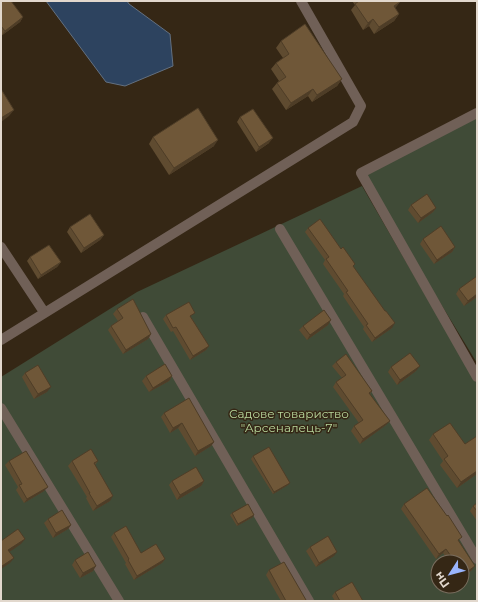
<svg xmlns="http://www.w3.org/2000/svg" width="478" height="602" font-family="Montserrat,sans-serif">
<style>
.green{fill:#404b37;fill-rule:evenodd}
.water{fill:#2d435f;stroke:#637080}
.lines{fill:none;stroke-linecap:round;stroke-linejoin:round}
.street{stroke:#706057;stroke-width:10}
.wall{fill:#5f4b30}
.shaded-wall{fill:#4e3d27}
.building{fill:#6f5738;stroke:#4e3d27}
.labels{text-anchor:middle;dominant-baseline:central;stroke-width:3;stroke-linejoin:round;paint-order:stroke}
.park-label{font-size:12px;fill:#b8d89d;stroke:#352715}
</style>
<rect width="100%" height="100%" fill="#352715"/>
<g class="green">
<path d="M 477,115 L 477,363 L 361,173 Z"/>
<path d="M 362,186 L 477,384 L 477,601 L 1,601 L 1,377 L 137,292 ZM 438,562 L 462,562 L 462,586 L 438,586 Z"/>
</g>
<path class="water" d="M 46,1 L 127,1 L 129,4 L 170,34 L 173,66 L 125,86 L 106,82 Z"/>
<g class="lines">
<g class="street">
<path d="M 477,113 L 361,173 L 477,377"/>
<path d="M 280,229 L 477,559"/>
<path d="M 1,247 L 44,312"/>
<path d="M 143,317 L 309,601"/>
<path d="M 1,340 L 353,122 L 361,106 L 301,1"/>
<path d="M 1,408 L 119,601"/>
</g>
</g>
<g class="wall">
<path d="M 352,1 L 400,1 L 400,2 L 395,8 L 399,14 L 394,21 L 374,34 L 369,26 L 363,30 L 351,10 L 355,5 Z"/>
<path d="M 1,2 L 23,17 L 20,22 L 1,36 Z"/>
<path d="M 281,41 L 342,79 L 337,86 L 312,102 L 308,96 L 286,110 L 272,89 L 277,83 L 279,81 L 271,69 L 276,63 L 283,58 L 276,48 Z"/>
<path d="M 240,117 L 269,143 L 256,152 L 237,122 Z"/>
<path d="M 153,137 L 214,146 L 169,175 L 149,144 Z"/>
<path d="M 411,205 L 436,208 L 433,212 L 418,223 L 408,210 Z"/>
<path d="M 70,227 L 104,235 L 100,240 L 81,253 L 67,232 Z"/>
<path d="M 308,228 L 353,267 L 392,328 L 372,342 L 363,329 L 364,327 L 343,296 L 344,294 L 323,264 L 325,260 L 305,232 Z"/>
<path d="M 423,239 L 455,247 L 452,252 L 434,264 L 420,244 Z"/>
<path d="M 30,257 L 61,262 L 57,267 L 38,279 L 27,261 Z"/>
<path d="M 459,289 L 477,297 L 464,306 L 456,294 Z"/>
<path d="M 117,309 L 151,334 L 148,339 L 123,354 L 108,330 L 111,326 L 118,321 L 113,314 Z"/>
<path d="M 166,315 L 192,317 L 191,317 L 209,346 L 206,350 L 190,360 L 173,331 L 171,332 L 163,319 Z"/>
<path d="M 328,325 L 307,340 L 299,330 L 303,326 Z"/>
<path d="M 336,362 L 372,391 L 370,394 L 386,425 L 360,444 L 351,431 L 354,426 L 359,423 L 333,387 L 336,382 L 342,378 L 332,366 Z"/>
<path d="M 391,367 L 416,371 L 397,385 L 388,372 Z"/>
<path d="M 25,373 L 47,392 L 34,399 L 22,377 Z"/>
<path d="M 146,376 L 172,376 L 169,381 L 149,392 L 142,381 Z"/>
<path d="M 164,413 L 214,442 L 211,446 L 195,456 L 178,428 L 170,433 L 161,417 Z"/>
<path d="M 433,434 L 465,444 L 477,436 L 477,474 L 457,488 L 440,465 L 443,461 L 429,440 Z"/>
<path d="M 253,456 L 288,485 L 273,494 L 251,459 Z"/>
<path d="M 9,461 L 44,491 L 24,503 L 16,490 L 18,487 L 5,465 Z"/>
<path d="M 72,461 L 98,461 L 95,465 L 110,501 L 93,511 L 86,498 L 87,497 L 68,466 Z"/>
<path d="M 172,481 L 204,481 L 201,486 L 177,500 L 169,485 Z"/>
<path d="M 477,503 L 477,521 L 470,511 L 473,506 Z"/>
<path d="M 404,504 L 459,542 L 472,570 L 462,578 L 462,562 L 449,562 L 443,553 L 436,559 L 401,509 Z"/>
<path d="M 232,513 L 253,517 L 237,526 L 230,515 Z"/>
<path d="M 48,519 L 71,525 L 68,529 L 53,538 L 44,523 Z"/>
<path d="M 114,533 L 141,553 L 165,559 L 162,563 L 134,580 L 125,564 L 126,563 L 111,537 Z"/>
<path d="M 310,547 L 334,556 L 316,567 L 306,551 Z"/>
<path d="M 75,560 L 93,571 L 80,578 L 72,565 Z"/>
<path d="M 269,570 L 306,600 L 307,601 L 281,601 L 266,575 Z"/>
<path d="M 335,592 L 363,601 L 335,601 L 332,596 Z"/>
</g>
<g class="shaded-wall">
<path d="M 400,2 L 395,8 L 394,6 Z"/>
<path d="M 399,14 L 394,21 L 374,34 L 379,27 Z"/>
<path d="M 23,17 L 20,22 L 1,36 L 5,31 Z"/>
<path d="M 373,19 L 369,26 L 363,30 L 368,23 Z"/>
<path d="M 342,79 L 337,86 L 312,102 L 317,95 Z"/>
<path d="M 313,89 L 308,96 L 286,110 L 291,103 Z"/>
<path d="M 14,110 L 9,116 L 1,122 L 1,118 Z"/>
<path d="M 273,138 L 269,143 L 256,152 L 259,147 Z"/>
<path d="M 218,140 L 214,146 L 169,175 L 174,168 Z"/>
<path d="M 436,208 L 433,212 L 418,223 L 421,218 Z"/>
<path d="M 104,235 L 100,240 L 81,253 L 84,248 Z"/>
<path d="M 455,247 L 452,252 L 434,264 L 437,260 Z"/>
<path d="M 61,262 L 57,267 L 38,279 L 41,275 Z"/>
<path d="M 477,294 L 477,297 L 464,306 L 468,301 Z"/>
<path d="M 331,320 L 328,325 L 307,340 L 310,335 Z"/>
<path d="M 395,323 L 392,328 L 372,342 L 375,338 Z"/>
<path d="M 151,334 L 148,339 L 123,354 L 126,350 Z"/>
<path d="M 209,346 L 206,350 L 190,360 L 193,356 Z"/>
<path d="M 420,366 L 416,371 L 397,385 L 400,380 Z"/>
<path d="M 172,376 L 169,381 L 149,392 L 153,388 Z"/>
<path d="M 51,387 L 47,392 L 34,399 L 38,394 Z"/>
<path d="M 390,421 L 386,425 L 360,444 L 363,439 Z"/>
<path d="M 182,423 L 178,428 L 170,433 L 173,428 Z"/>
<path d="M 214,442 L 211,446 L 195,456 L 198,451 Z"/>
<path d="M 477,471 L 477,474 L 457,488 L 461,482 Z"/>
<path d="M 204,481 L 201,486 L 177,500 L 180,495 Z"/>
<path d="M 290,483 L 288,485 L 273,494 L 274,492 Z"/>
<path d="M 48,487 L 44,491 L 24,503 L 27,499 Z"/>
<path d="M 113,496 L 110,501 L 93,511 L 97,506 Z"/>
<path d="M 254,515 L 253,517 L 237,526 L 238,524 Z"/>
<path d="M 71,525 L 68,529 L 53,538 L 56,533 Z"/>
<path d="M 25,539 L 21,544 L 5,555 L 8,550 Z"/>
<path d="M 446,549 L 443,553 L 436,559 L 439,554 Z"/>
<path d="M 337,552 L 334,556 L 316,567 L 319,563 Z"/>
<path d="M 14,558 L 10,563 L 1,569 L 1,567 L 2,566 Z"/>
<path d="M 165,559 L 162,563 L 134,580 L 137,576 Z"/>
<path d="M 96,566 L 93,571 L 80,578 L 83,573 Z"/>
<path d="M 475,566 L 472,570 L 462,578 L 464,574 Z"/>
</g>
<g class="building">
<path d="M 2,1 L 11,1 L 23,17 L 5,31 L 1,26 L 1,2 Z"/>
<path d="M 359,1 L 400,1 L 400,2 L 394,6 L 399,14 L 379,27 L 373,19 L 368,23 L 355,4 Z"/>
<path d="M 305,24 L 342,79 L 317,95 L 313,89 L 291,103 L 277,83 L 286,77 L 276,63 L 289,54 L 281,41 Z"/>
<path d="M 1,89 L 14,110 L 1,118 Z"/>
<path d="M 198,108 L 218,140 L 174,168 L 153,137 Z"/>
<path d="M 253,109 L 273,138 L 259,147 L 240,117 Z"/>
<path d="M 427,194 L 436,208 L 421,218 L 411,205 Z"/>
<path d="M 90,214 L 104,235 L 84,248 L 70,227 Z"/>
<path d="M 320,219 L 341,249 L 343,247 L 355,264 L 353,266 L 385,311 L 386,311 L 395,323 L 375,338 L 366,325 L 368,324 L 346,292 L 348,291 L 326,259 L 329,257 L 308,228 Z"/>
<path d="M 441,226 L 455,247 L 437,260 L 423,239 Z"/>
<path d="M 49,245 L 61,262 L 41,275 L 30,257 Z"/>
<path d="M 477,276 L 477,294 L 468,301 L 459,289 Z"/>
<path d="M 133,299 L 151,334 L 126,350 L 111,326 L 123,318 L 117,309 Z"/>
<path d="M 189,302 L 195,313 L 190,316 L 209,346 L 193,356 L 176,327 L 173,328 L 166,315 Z"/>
<path d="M 324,310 L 331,320 L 310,335 L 303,326 Z"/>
<path d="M 410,353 L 420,366 L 400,380 L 391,367 Z"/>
<path d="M 346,354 L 372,391 L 369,393 L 390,421 L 363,439 L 354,426 L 363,420 L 336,382 L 346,375 L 336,362 Z"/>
<path d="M 165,364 L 172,376 L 153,388 L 146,376 Z"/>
<path d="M 38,365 L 51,387 L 38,394 L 25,373 Z"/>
<path d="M 189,398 L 214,442 L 198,451 L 182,423 L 173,428 L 164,413 Z"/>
<path d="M 450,423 L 465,444 L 477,436 L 477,471 L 461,482 L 444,459 L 448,456 L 433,434 Z"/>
<path d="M 269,447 L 290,483 L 274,492 L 253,456 Z"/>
<path d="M 91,449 L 98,461 L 94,463 L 113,496 L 97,506 L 89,493 L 90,493 L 72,461 Z"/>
<path d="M 26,451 L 48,487 L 27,499 L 19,485 L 22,484 L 9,461 Z"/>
<path d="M 196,467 L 204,481 L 180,495 L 172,481 Z"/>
<path d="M 427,488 L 447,516 L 448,515 L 462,537 L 458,540 L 475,566 L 464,574 L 462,571 L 462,562 L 455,562 L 446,549 L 439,554 L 404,504 Z"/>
<path d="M 477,503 L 477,511 L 473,506 Z"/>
<path d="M 248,504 L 254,515 L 238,524 L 232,513 Z"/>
<path d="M 62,510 L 71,525 L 56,533 L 48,519 Z"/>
<path d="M 126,526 L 141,553 L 156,544 L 165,559 L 137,576 L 128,560 L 129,559 L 114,533 Z"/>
<path d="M 18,529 L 25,539 L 8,550 L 14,558 L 2,566 L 1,564 L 1,541 Z"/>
<path d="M 328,536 L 337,552 L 319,563 L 310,547 Z"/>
<path d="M 88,552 L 96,566 L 83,573 L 75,560 Z"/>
<path d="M 284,562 L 306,600 L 307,601 L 286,601 L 269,570 Z"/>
<path d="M 352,582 L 363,601 L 340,601 L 335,592 Z"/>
</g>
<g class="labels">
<g class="park-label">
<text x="289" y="413">Садове товариство<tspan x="289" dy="14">"Арсеналець-7"</tspan></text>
</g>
</g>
<rect width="478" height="602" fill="none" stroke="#e2d8cd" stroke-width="4"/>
<g transform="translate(450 574) rotate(234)"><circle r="19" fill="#352715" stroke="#7a6e5f"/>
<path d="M0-3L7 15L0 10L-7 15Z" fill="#9ab5fd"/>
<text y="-6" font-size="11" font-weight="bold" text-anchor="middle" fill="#e2d8cd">Пн</text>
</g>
</svg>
